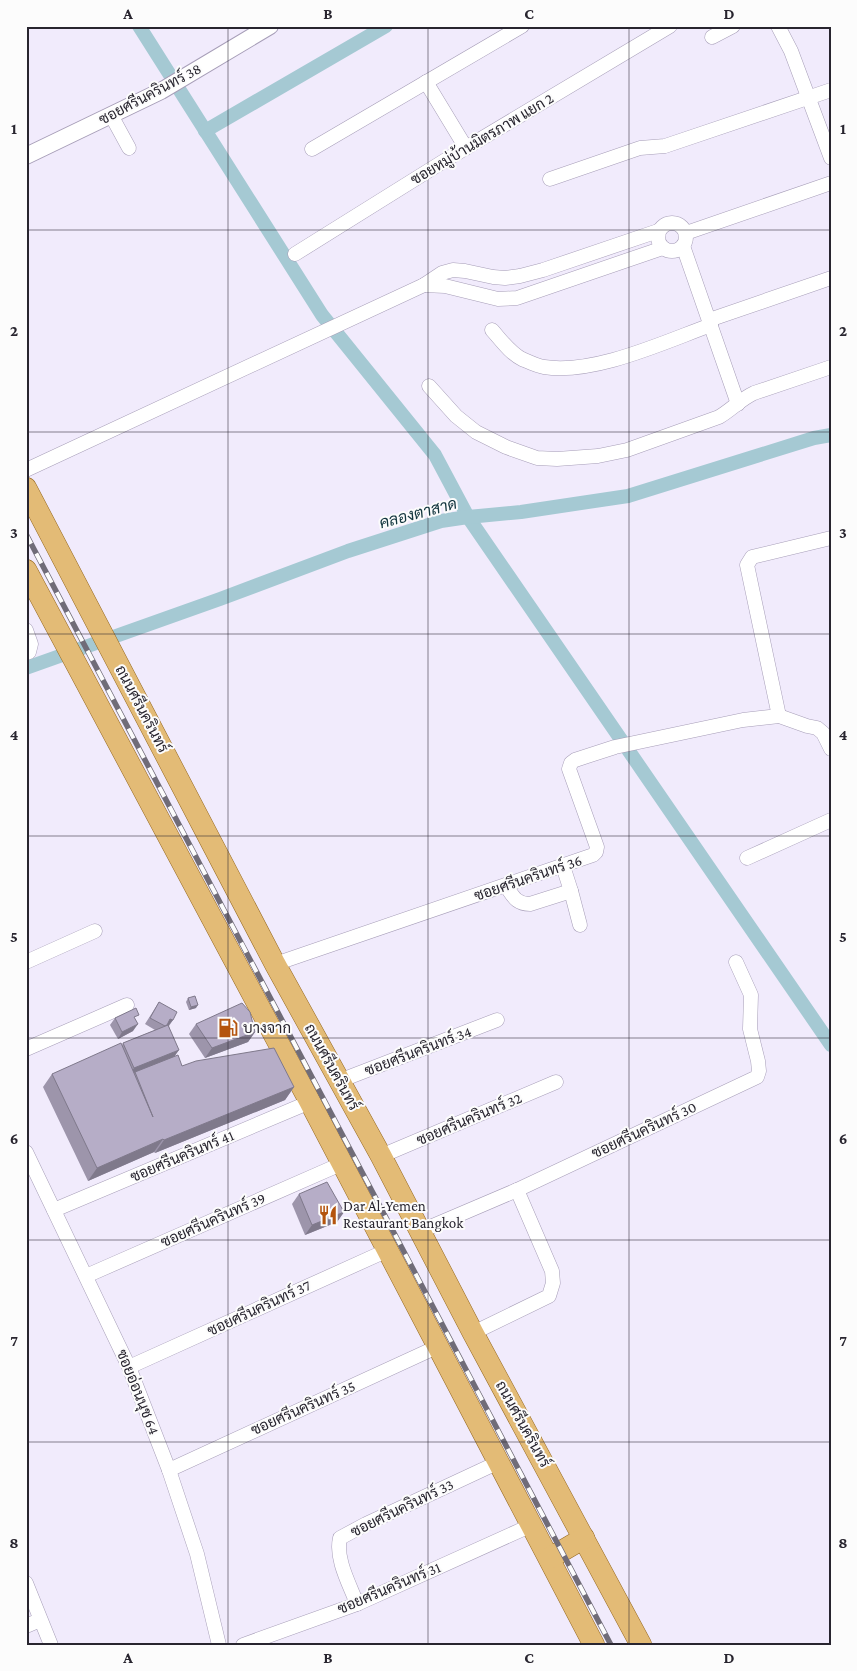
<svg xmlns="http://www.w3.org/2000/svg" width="857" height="1671" font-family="'Crimson Pro',Sarabun,serif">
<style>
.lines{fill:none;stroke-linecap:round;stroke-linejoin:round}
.canal{stroke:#a5c9d3;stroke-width:14}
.minor-casing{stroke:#a79eb8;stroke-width:15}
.tertiary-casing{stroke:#a79eb8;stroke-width:18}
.primary-casing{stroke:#966921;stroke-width:22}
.minor{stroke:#fff;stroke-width:14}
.tertiary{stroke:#fff;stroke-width:16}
.primary{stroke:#e3bb76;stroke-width:21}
.rail-casing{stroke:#706c78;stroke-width:5.5}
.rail{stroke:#fcfcfc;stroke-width:4;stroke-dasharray:11;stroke-linecap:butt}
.wall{fill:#9d95ab}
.shaded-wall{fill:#7f798b}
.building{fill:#b6adc7;stroke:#7f798b}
.grid{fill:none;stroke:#28252f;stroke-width:1;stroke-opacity:0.55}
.labels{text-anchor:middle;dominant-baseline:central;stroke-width:4;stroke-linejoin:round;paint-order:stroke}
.street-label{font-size:15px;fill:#28252f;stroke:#fcfcfc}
.poi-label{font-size:15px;fill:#28252f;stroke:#fcfcfc;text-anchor:start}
.water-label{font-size:16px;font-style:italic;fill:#12353e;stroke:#fcfcfc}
.neatline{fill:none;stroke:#28252f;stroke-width:2}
.grid-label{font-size:16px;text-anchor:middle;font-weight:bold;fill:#28252f}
</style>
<rect width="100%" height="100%" fill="#f1ebfc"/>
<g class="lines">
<g class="canal">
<path d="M 139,26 L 322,315 L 435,455 L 468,517 L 831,1045"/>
<path d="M 205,131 L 386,26"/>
<path d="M 26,668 L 220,599 L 348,551 L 441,521 L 468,517 L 521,512 L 628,496 L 814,438 L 831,435"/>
</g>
<defs>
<g id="minor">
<path d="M 778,26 L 791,51 L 831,158"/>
<path d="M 712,37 L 733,26"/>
<path d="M 426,82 L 466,148"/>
<path d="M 111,115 L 129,148"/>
<path d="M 312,149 L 522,26"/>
<path d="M 550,179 L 640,148 L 665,146 L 831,90"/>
<circle cx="672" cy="237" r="14"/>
<path d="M 686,233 L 831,183"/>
<path d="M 683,246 L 738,404"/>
<path d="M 295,254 L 444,161 L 670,26"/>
<path d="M 424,285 L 445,286 L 498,299 L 517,298 L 663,248"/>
<path d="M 709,320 L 831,278"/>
<path d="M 492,330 C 501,340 510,353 522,359 C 529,362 537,366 544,367 C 594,375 664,342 711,325"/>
<path d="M 429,386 L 456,416 L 476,432 L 506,447 L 537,458 L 557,459 L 598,456 L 627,450 L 719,417 C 731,410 741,399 754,393 L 831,367"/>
<path d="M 26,470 L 424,285 L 442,273 L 453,270 L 465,271 L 493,277 L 505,278 L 520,276 L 543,270 L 658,231"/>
<path d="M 26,630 L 31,644 L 29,652 L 26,653"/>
<path d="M 779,716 L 747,565 L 752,557 L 831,538"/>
<path d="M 747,858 L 831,820"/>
<path d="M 506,886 C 513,896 516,904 530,904 L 571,891 L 563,866"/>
<path d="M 571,891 L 580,925"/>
<path d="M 26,962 L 95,931"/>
<path d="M 275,964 L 593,855 L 596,852 L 597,847 L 569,769 L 571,763 L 575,760 L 615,747 L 743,720 L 779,716 L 807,726 L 817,728 L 823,733 L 831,749"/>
<path d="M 26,1049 L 127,1005"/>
<path d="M 339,1081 L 497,1020"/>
<path d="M 26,1152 L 129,1367 L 169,1470 L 197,1554 L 219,1645"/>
<path d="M 381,1156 L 556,1082"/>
<path d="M 54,1210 L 310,1102"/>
<path d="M 421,1231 L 517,1190 L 757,1077 L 759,1071 L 758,1061 L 750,1029 L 751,995 L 736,962"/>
<path d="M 86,1276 L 341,1164"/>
<path d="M 473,1333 L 549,1296 L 553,1283 L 552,1271 L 517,1190"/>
<path d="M 129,1367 L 388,1250"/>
<path d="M 169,1470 L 439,1346"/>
<path d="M 26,1583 L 51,1645"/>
<path d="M 357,1604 C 350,1585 335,1559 340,1538 L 366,1524 L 499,1462"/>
<path d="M 26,1626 L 40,1620"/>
<path d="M 243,1645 L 357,1604 L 532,1525"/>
</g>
<path id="tertiary" d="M 26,156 L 161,91 L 270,26"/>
<g id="primary">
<path d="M 26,488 L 275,964 L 381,1156 L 473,1333 L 641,1645"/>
<path d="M 26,570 L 310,1102 L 594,1645"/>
<path d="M 550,1558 L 584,1538"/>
</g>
</defs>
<use href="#minor" class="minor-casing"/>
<use href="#tertiary" class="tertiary-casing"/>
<use href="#primary" class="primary-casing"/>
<use href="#minor" class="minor"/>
<use href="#tertiary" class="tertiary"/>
<use href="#primary" class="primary"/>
<defs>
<path id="rail" d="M 26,534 L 611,1645"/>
</defs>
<use href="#rail" class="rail-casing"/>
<use href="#rail" class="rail"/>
</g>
<g class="wall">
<path d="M 188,998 L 196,1008 L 189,1010 L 186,1002 Z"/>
<path d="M 159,1002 L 173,1020 L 169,1026 L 174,1056 L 182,1066 L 294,1087 L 285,1100 L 155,1153 L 154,1152 L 88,1181 L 43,1087 L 52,1074 L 122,1045 L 123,1043 L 155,1030 L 145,1024 Z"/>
<path d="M 115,1018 L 136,1020 L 133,1031 L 118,1039 L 110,1025 Z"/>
<path d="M 196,1024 L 255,1032 L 248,1042 L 205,1058 L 189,1034 Z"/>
<path d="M 299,1194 L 344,1212 L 337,1222 L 305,1235 L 292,1204 Z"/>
</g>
<g class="shaded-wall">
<path d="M 198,1005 L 196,1008 L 189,1010 L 191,1007 Z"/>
<path d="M 170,1019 L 173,1020 L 168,1026 L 166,1026 Z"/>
<path d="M 138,1024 L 133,1031 L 118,1039 L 122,1032 Z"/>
<path d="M 255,1032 L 248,1042 L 205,1058 L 212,1048 Z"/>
<path d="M 179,1050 L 172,1060 L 135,1072 L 133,1076 L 127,1078 L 134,1068 Z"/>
<path d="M 294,1087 L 285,1100 L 155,1153 L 164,1140 Z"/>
<path d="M 163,1139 L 154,1152 L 88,1181 L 97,1168 Z"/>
<path d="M 344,1212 L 337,1222 L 305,1235 L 312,1225 Z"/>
</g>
<g class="building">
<path d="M 195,996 L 198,1005 L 191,1007 L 188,998 Z"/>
<path d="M 159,1002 L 177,1012 L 173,1020 L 170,1019 L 167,1025 L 165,1026 L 150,1018 Z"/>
<path d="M 242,1003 L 250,1012 L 255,1032 L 212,1048 L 196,1024 Z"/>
<path d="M 136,1008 L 139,1015 L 134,1017 L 138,1024 L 122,1032 L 115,1018 Z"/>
<path d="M 168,1025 L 179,1050 L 134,1068 L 123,1043 Z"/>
<path d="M 121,1043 L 153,1117 L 135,1072 L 178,1055 L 182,1066 L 196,1061 L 274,1048 L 294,1087 L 164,1140 L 163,1139 L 97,1168 L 52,1074 Z"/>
<path d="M 327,1182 L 344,1212 L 312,1225 L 299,1194 Z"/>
</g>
<path class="grid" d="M 228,26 L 228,1645M 428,26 L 428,1645M 629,26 L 629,1645M 26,230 L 831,230M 26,432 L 831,432M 26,634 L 831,634M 26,836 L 831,836M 26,1038 L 831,1038M 26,1240 L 831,1240M 26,1442 L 831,1442"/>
<defs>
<symbol id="fuel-bare" viewBox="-9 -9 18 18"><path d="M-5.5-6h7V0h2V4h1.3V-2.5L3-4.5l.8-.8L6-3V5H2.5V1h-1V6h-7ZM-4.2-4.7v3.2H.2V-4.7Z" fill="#b4540d" stroke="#fcfcfc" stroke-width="2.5" paint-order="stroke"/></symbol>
<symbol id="restaurant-bare" viewBox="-9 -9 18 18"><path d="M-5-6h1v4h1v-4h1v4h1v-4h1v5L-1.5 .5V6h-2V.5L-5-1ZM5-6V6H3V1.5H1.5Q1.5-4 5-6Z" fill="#b4540d" stroke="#fcfcfc" stroke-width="2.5" paint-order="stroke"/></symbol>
</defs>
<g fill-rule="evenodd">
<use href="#fuel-bare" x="214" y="1014" width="28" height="28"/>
<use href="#restaurant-bare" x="314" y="1201" width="28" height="28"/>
</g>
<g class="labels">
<g class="street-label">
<text transform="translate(150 94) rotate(-28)">ซอยศรีนครินทร์ 38</text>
<text transform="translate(482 139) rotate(-31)">ซอยหมู่บ้านมิตรภาพ แยก 2</text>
<text transform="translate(142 709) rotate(62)">ถนนศรีนครินทร์</text>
<text transform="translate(528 878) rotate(-19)">ซอยศรีนครินทร์ 36</text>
<text transform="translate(418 1051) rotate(-21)">ซอยศรีนครินทร์ 34</text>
<text transform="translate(332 1067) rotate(61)">ถนนศรีนครินทร์</text>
<text transform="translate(469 1119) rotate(-23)">ซอยศรีนครินทร์ 32</text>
<text transform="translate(644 1130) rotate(-25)">ซอยศรีนครินทร์ 30</text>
<text transform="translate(182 1156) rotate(-23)">ซอยศรีนครินทร์ 41</text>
<text transform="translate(213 1220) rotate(-24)">ซอยศรีนครินทร์ 39</text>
<text transform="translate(259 1308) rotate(-25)">ซอยศรีนครินทร์ 37</text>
<text transform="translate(138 1392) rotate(68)">ซอยอ่อนนุช 64</text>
<text transform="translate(303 1408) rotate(-24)">ซอยศรีนครินทร์ 35</text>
<text transform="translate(523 1424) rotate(61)">ถนนศรีนครินทร์</text>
<text transform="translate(402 1508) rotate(-26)">ซอยศรีนครินทร์ 33</text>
<text transform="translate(389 1588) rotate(-23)">ซอยศรีนครินทร์ 31</text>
</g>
<g class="poi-label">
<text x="243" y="1028">บางจาก</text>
<text x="343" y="1206">Dar Al-Yemen<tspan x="343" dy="17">Restaurant Bangkok</tspan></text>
</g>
<g class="water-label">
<text transform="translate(418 513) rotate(-15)">คลองตาสาด</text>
</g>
</g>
<rect width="857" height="1671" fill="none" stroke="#fcfcfc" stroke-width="55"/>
<rect x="28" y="28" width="802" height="1616" class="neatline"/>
<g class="grid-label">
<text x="128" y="19">A</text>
<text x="328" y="19">B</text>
<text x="529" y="19">C</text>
<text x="729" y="19">D</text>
<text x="14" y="134">1</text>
<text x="843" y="134">1</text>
<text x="14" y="336">2</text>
<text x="843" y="336">2</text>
<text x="14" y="538">3</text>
<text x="843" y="538">3</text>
<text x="14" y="740">4</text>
<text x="843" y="740">4</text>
<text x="14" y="942">5</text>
<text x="843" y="942">5</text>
<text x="14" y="1144">6</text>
<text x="843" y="1144">6</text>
<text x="14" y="1346">7</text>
<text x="843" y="1346">7</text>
<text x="14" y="1548">8</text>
<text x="843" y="1548">8</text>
<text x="128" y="1663">A</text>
<text x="328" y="1663">B</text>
<text x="529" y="1663">C</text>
<text x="729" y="1663">D</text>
</g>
</svg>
